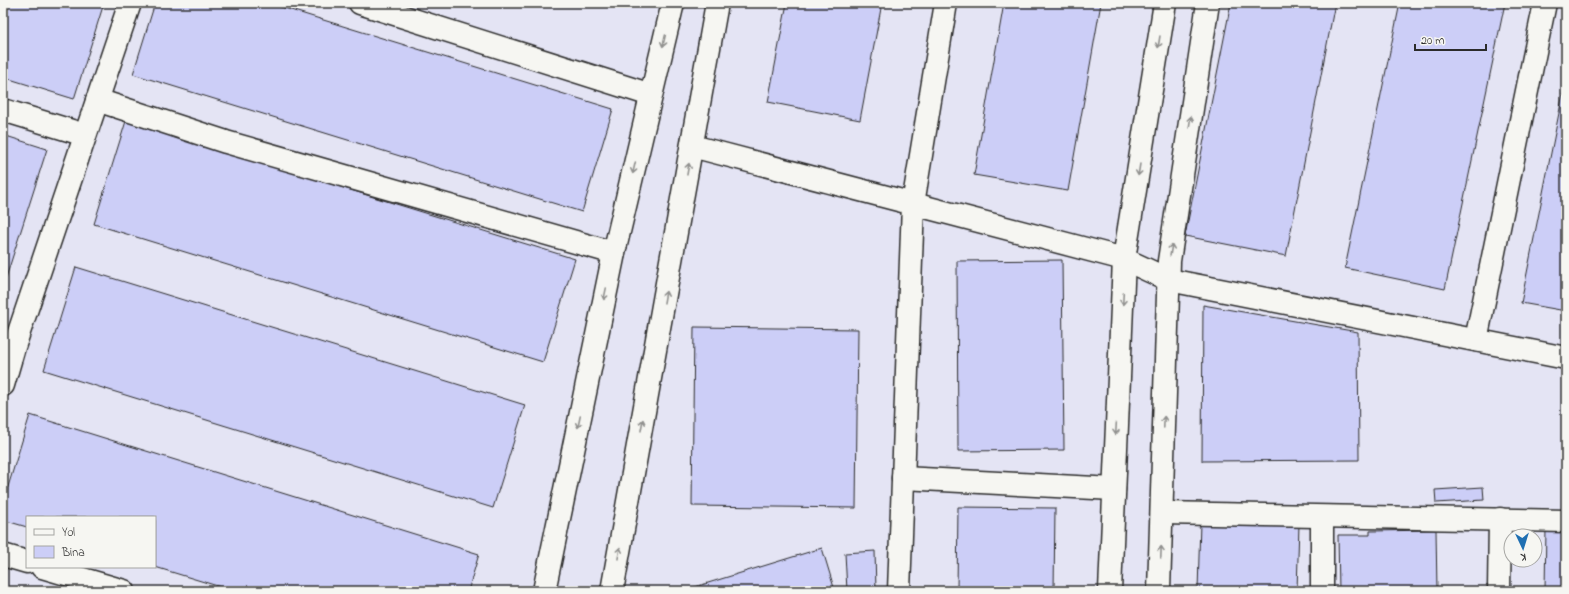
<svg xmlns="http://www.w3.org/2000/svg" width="1569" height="594" font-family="'Indie Flower',sans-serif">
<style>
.built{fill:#e4e4f4;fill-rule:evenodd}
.building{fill:#cccef7;stroke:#2b2b2b}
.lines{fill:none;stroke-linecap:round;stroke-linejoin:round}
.minor-casing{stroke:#2b2b2b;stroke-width:25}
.secondary-casing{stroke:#2b2b2b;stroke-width:25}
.minor{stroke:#f6f6f2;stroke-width:22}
.secondary{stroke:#f6f6f2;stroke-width:22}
.oneway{stroke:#90908e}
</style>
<rect width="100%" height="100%" fill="#eeeef3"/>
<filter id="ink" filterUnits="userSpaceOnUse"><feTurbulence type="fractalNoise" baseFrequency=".025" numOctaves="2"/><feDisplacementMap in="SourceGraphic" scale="8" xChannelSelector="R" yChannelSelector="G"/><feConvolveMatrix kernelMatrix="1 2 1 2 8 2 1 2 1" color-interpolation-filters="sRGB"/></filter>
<g filter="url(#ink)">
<path class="built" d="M 3,3 L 1566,3 L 1566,591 L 3,591 ZM 27,517 L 155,517 L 155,567 L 27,567 ZM 1511,536 L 1535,536 L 1535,560 L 1511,560 Z"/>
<g class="building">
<path d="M 3,3 L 104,3 L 74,99 L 3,77 Z"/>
<path d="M 155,3 L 268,3 L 613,109 L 582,212 L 133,74 Z"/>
<path d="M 787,3 L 882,3 L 860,120 L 768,102 Z"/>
<path d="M 1004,3 L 1101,3 L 1068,191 L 974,175 Z"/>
<path d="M 1231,3 L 1335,3 L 1286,256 L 1185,236 Z"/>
<path d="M 1400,3 L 1505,3 L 1445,289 L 1345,268 Z"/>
<path d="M 1566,78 L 1566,311 L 1521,303 Z"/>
<path d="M 126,121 L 575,259 L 543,362 L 94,224 Z"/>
<path d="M 3,135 L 47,149 L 3,287 Z"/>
<path d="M 1062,260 L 1064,450 L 958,451 L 957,261 Z"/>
<path d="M 76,267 L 525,405 L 493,508 L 44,370 Z"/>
<path d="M 1203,305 L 1358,332 L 1359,460 L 1202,461 Z"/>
<path d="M 694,327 L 858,329 L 856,508 L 692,506 Z"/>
<path d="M 30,415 L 479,554 L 468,591 L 234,591 L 155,567 L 155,517 L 27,517 L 27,527 L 3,520 L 3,503 Z"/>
<path d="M 1483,487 L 1484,500 L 1436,503 L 1435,490 Z"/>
<path d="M 958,507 L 1055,508 L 1054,591 L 957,591 Z"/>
<path d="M 1200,522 L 1299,524 L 1297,591 L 1198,591 Z"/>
<path d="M 1546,528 L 1566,528 L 1566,591 L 1545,591 Z"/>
<path d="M 1436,530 L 1437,591 L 1339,591 L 1338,535 L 1370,535 L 1370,531 Z"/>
<path d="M 822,548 L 835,591 L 682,591 Z"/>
<path d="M 875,551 L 876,591 L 847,591 L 845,553 Z"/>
</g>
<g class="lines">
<defs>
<g id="minor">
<path d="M 360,3 L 651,95"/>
<path d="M 97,100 L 226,142 L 614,253"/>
<path d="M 3,110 L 85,135"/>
<path d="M 692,146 L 1124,259 L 1169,280 L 1566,358"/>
<path d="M 1476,340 L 1545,3"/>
<path d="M 3,385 L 14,347 L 130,3"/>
<path d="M 903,478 L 1114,489"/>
<path d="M 1162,513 L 1566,521"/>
<path d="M 1322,517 L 1322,591"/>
<path d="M 3,555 L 27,562"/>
<path d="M 42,567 L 124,591"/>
<path d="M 899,591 L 913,204 L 946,3"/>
<path d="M 1110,591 L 1124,259 L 1165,3"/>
<path d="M 1159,591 L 1169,261 L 1208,3"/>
<path d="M 1499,591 L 1500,519"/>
</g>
<g id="secondary">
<path d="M 544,591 L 614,253 L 673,3"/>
<path d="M 612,591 L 717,3"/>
</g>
</defs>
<use href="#minor" class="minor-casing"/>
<use href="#secondary" class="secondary-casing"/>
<use href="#minor" class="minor"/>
<use href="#secondary" class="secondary"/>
</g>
<defs><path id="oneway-shaft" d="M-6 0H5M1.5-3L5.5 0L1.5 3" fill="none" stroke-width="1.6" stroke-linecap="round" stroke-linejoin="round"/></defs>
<g class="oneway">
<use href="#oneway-shaft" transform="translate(664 41) rotate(103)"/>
<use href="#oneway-shaft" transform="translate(1159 42) rotate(99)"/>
<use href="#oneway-shaft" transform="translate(1190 122) rotate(-81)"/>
<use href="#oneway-shaft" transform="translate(634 168) rotate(103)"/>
<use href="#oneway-shaft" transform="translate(688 169) rotate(-80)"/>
<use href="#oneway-shaft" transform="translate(1139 170) rotate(99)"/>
<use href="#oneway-shaft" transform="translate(1171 250) rotate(-81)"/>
<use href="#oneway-shaft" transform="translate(605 294) rotate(102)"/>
<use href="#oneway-shaft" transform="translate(665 297) rotate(-80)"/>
<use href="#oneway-shaft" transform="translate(1123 299) rotate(93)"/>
<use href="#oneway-shaft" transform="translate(579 422) rotate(102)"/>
<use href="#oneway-shaft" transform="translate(1164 422) rotate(-88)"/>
<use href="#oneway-shaft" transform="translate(642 425) rotate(-80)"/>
<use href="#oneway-shaft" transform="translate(1116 429) rotate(93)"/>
<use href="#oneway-shaft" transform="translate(1161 552) rotate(-88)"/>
<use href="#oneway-shaft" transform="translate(619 553) rotate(-80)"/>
</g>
</g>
<rect width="1569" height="594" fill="none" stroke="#f6f6f2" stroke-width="16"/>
<rect x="8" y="8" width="1553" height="578" fill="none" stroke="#2b2b2b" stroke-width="1.5" filter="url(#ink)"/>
<rect x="26" y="516" width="130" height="52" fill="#f6f6f2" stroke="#a5a5a2"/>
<rect x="34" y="529" width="20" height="6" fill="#f6f6f2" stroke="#a5a5a2"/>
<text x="62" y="536" font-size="12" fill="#2b2b2b">Yol</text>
<rect x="34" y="546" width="20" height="12" fill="#cccef7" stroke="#a5a5a2"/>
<text x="62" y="556" font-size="12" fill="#2b2b2b">Bina</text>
<g transform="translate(1523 548) rotate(176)"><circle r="19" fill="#f6f6f2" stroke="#a5a5a2"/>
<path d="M0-3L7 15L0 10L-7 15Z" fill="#1f6fb2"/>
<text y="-6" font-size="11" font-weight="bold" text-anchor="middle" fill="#2b2b2b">K</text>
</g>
<path d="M1415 44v6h71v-6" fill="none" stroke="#2b2b2b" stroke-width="2"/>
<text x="1421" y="44" font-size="12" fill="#2b2b2b" stroke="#f6f6f2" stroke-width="3" paint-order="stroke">20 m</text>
</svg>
